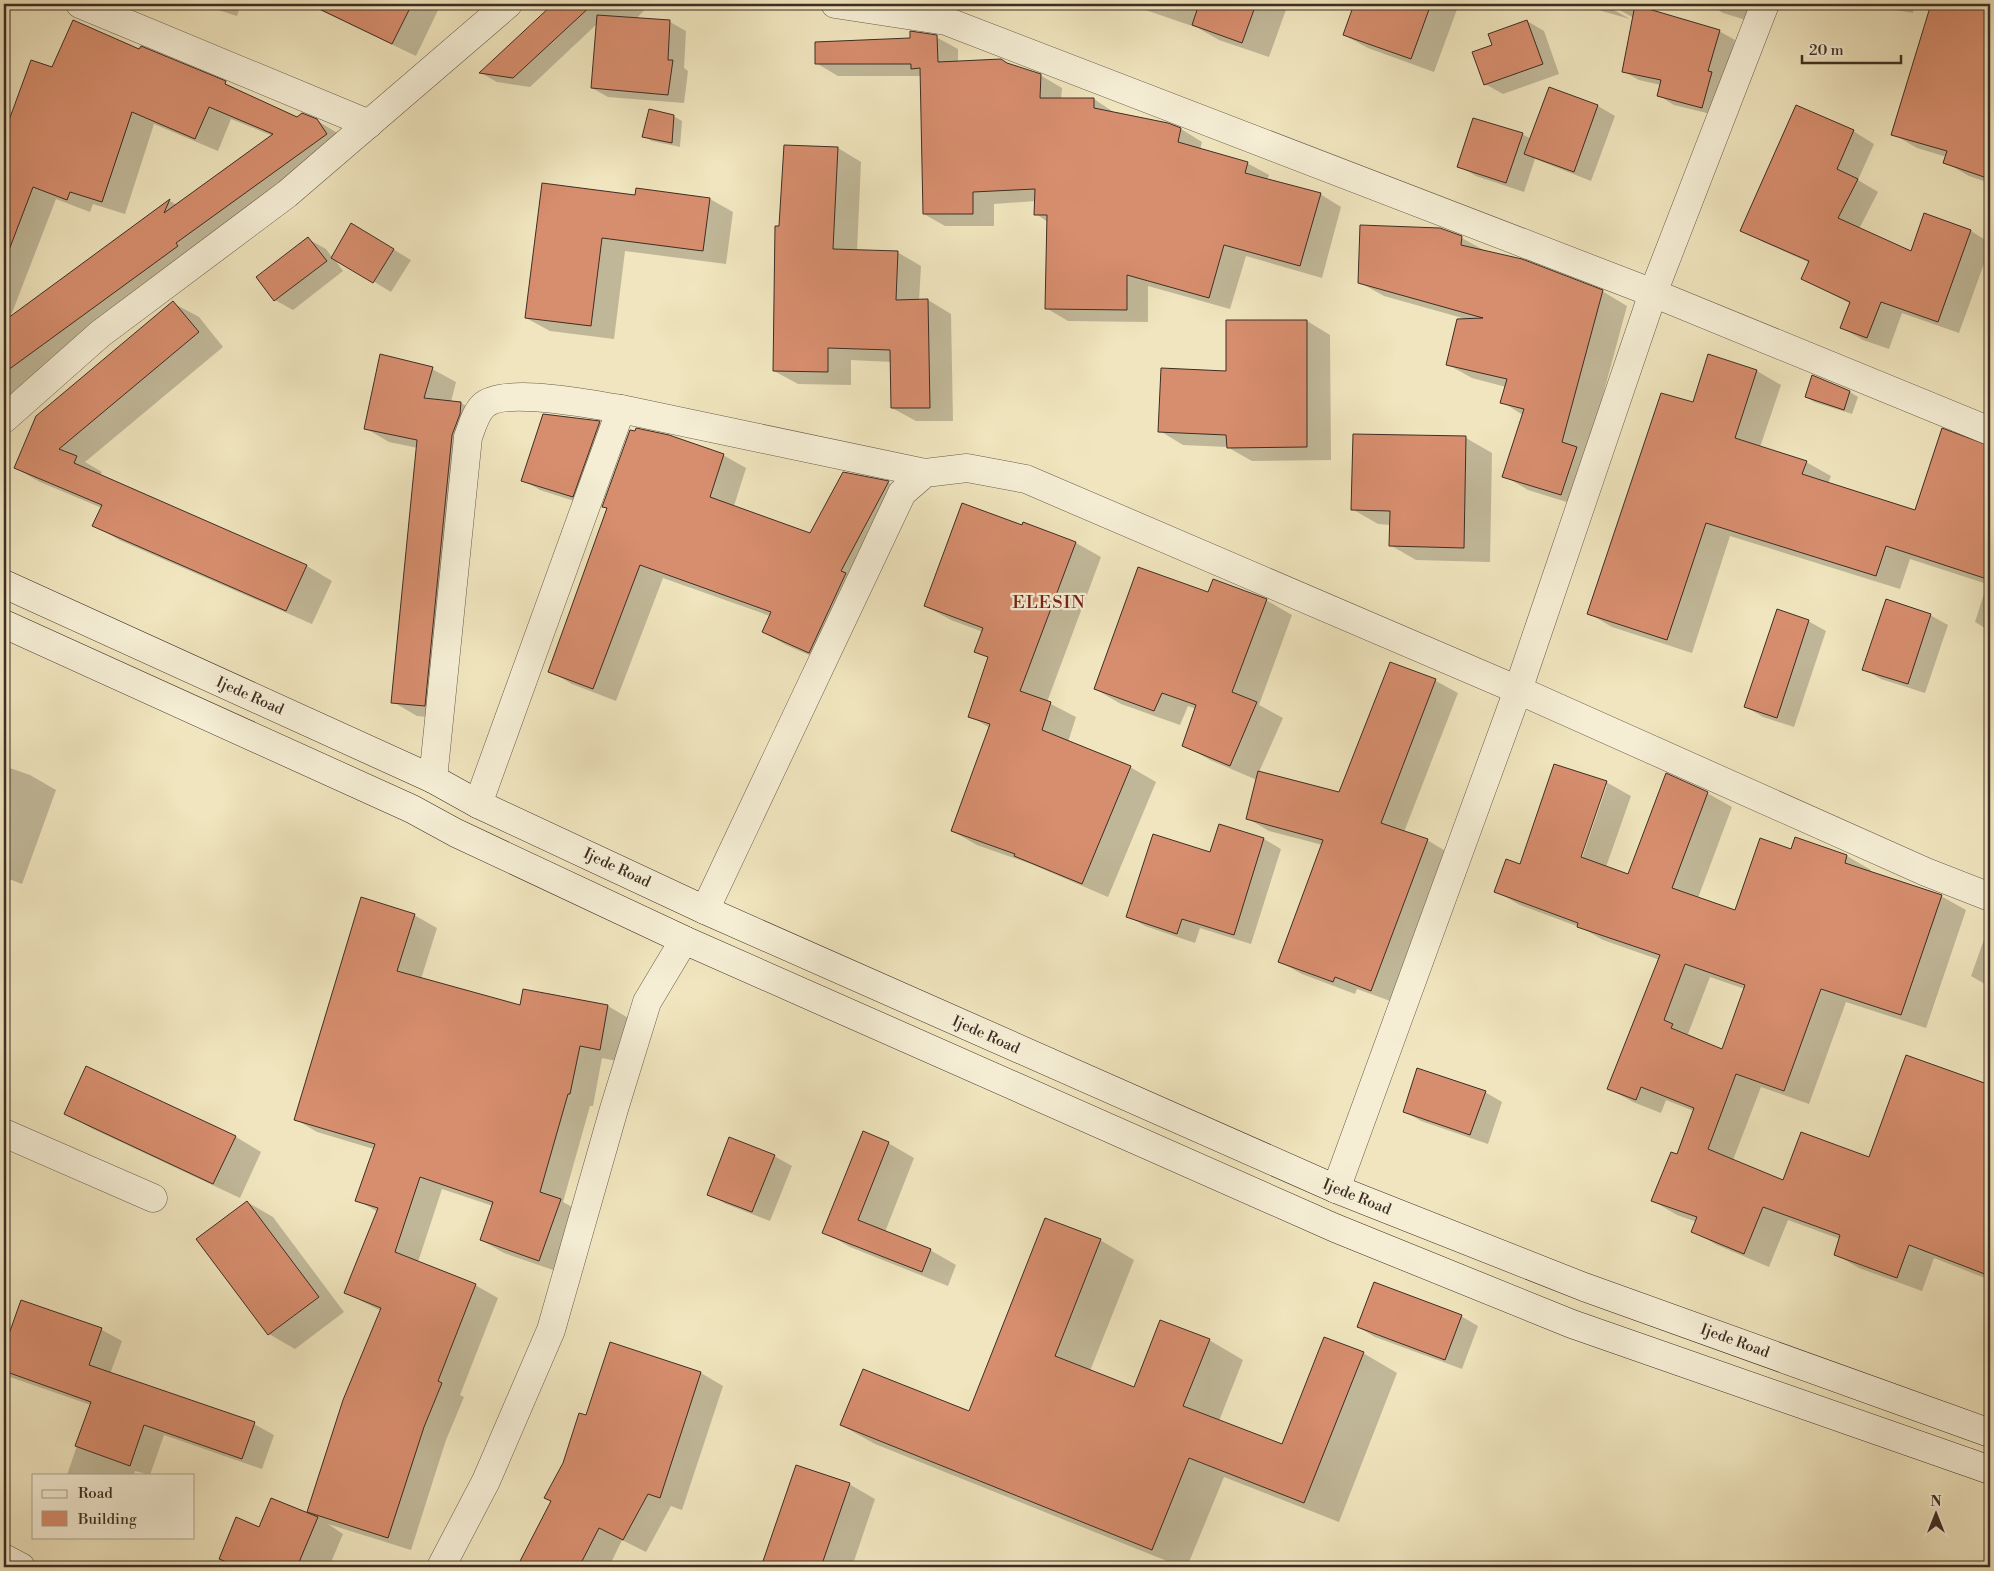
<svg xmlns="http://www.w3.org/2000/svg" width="1994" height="1571" font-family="'Libre Bodoni',serif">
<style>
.shadow{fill:#0003;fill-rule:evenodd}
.building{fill:#d78e6e;stroke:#3e2d24;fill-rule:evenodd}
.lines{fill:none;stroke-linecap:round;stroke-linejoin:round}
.minor-casing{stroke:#6a5b4a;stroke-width:29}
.secondary-casing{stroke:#3e2d24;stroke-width:29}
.minor{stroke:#f5eed5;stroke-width:28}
.secondary{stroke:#f5eed5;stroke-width:28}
.labels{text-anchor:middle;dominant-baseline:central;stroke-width:4.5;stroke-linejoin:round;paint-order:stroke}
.street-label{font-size:15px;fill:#3e2d24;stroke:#f5eed5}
.quarter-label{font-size:18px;letter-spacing:1px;fill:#7a1f14;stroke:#f5eed5}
</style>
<rect width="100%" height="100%" fill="#f0e5be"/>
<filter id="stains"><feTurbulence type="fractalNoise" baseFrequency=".004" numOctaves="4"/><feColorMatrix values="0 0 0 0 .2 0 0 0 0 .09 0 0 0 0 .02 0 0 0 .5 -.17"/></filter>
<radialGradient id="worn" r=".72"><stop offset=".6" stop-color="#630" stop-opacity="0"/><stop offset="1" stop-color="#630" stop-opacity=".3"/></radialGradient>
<g class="shadow">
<path d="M 199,4 L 241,4 L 237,16 Z"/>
<path d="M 307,4 L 441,4 L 416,56 Z"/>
<path d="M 555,4 L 650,4 L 636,19 L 670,22 L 686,31 L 684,68 L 688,71 L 684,103 L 608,97 L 592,88 L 598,23 L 530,87 L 497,82 L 481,73 Z"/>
<path d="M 1128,4 L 1288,4 L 1269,57 L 1219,40 L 1198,28 Z"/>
<path d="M 1356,4 L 1459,4 L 1434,72 L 1368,48 L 1344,35 Z"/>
<path d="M 1577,4 L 1642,4 L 1641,8 L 1719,31 L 1735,40 L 1724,80 L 1719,116 L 1674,105 L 1658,95 L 1661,85 L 1639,80 L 1623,71 L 1634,18 L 1616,8 L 1614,10 L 1630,19 Z"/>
<path d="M 1709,4 L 1755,4 L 1749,21 L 1723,13 Z"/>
<path d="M 1862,4 L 1914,4 L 1913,13 Z"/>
<path d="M 1932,4 L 1972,4 L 1990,9 L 1990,183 L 1969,176 L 1945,162 L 1947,157 L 1917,148 L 1893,134 Z"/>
<path d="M 1527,21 L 1544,31 L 1559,74 L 1503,94 L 1485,84 L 1494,45 Z"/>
<path d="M 936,37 L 958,49 L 958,62 L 1008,65 L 1040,75 L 1062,88 L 1061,99 L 1094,99 L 1115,113 L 1167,124 L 1181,129 L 1202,142 L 1200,150 L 1247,163 L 1269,175 L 1267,180 L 1320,194 L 1341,207 L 1322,278 L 1246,256 L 1230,309 L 1148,286 L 1148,322 L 1068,321 L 1046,308 L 1048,222 L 1036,214 L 1036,201 L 994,204 L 994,226 L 945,226 L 924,214 L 922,76 L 838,76 L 816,63 L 911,40 Z"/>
<path d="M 140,51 L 225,83 L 247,95 L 298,118 L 316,120 L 339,134 L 349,147 L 4,402 L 4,137 L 32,61 L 52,69 ZM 231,119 L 273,136 L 177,205 L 170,201 L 10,318 L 56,199 L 90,212 L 93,204 L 125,214 L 154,124 L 218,151 Z"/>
<path d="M 1598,106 L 1615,116 L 1591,181 L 1535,159 L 1524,192 L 1476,176 L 1459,166 L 1522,134 L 1531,139 Z"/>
<path d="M 673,116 L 682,121 L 680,147 L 652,141 L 643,136 Z"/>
<path d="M 1853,131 L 1874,144 L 1858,180 L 1878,192 L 1859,229 L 1912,253 L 1925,215 L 1971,231 L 1990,243 L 1990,247 L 1959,333 L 1902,313 L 1889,349 L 1863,340 L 1842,328 L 1851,304 L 1802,279 L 1810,263 L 1763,242 L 1742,230 Z"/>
<path d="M 838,148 L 861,162 L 857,251 L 897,252 L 921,266 L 919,301 L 928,300 L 951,314 L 953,421 L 916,421 L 892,408 L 892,362 L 851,360 L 851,385 L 798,384 L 774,371 L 780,227 Z"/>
<path d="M 637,190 L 710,199 L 733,212 L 726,264 L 625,251 L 614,339 L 550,331 L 526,318 L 636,196 Z"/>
<path d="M 1440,229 L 1462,238 L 1487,252 L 1602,291 L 1627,306 L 1587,454 L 1586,508 L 1528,490 L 1504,476 L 1523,415 L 1502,402 L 1506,387 L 1472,378 L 1447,364 L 1466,319 L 1384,296 L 1359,282 Z"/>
<path d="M 369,235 L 411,260 L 391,292 L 333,257 L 343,271 L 293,310 L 275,300 L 308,239 L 326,249 L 332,257 Z"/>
<path d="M 173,303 L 199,317 L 223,347 L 85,462 L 102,472 L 100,476 L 307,566 L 332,581 L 312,624 L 119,540 L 94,525 L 102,508 L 40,482 L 15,468 Z"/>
<path d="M 1307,321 L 1330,335 L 1331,460 L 1252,461 L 1227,447 L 1183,445 L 1160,431 L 1227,372 Z"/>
<path d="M 432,369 L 456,382 L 451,402 L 461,403 L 485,417 L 476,450 L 449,719 L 417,716 L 393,702 L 418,448 L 389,442 L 365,428 Z"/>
<path d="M 1757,371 L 1781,385 L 1760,447 L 1806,462 L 1831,476 L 1828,484 L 1916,512 L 1984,447 L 1990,447 L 1990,631 L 1975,622 L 1987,584 L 1910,559 L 1900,589 L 1730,536 L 1692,653 L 1612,627 L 1588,613 L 1693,404 Z"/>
<path d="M 1850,392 L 1858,397 L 1852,414 L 1814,402 L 1806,397 Z"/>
<path d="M 544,415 L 599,423 L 617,433 L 590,506 L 540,490 L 523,480 Z"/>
<path d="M 1355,435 L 1466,438 L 1492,453 L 1490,562 L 1416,560 L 1390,545 L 1391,525 L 1378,524 L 1352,509 Z"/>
<path d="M 723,455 L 746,468 L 734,506 L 810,534 L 843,473 L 889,483 L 911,496 L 832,665 L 786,645 L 763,632 L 770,616 L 663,578 L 616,701 L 572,684 L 550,671 Z"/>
<path d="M 1024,524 L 1076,543 L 1101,557 L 1047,702 L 1076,717 L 1068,742 L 1130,767 L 1156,782 L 1108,897 L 1031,864 L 977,845 L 952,831 L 990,728 L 970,716 L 989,658 L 976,651 L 983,632 L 951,620 L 925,606 L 1022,527 Z"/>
<path d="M 1209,594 L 1266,600 L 1292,615 L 1259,705 L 1283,718 L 1259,772 L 1340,794 L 1391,664 L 1436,681 L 1458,693 L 1404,832 L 1427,840 L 1449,853 L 1393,1002 L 1357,989 L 1355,994 L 1302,974 L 1280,962 L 1323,845 L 1269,831 L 1247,818 L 1257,780 L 1210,760 L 1184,745 L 1196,709 L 1188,706 L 1180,725 L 1121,704 L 1095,689 Z"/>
<path d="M 1930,615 L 1948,625 L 1925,693 L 1881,679 L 1864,669 Z"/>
<path d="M 1808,621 L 1826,631 L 1794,727 L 1763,717 L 1746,707 Z"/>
<path d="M 4,766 L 30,775 L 56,790 L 22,884 L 4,877 Z"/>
<path d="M 1606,782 L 1631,796 L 1606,867 L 1629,875 L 1707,793 L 1732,807 L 1698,898 L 1735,911 L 1792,850 L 1847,856 L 1871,870 L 1870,872 L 1941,896 L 1966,910 L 1926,1028 L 1846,1002 L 1809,1104 L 1761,1087 L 1733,1160 L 1784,1182 L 1870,1158 L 1906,1057 L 1990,1086 L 1990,1280 L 1934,1258 L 1922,1291 L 1859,1268 L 1835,1254 L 1840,1239 L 1788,1220 L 1769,1267 L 1717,1245 L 1693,1231 L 1697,1222 L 1677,1215 L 1653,1201 L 1678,1156 L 1694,1111 L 1666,1100 L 1661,1113 L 1633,1102 L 1608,1088 L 1660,960 L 1603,940 L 1582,928 L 1520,905 L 1495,891 ZM 1604,785 L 1607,785 L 1580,864 L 1577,863 ZM 1710,977 L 1745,989 L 1722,1051 L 1688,1034 Z"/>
<path d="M 1220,826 L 1264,839 L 1281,849 L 1251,944 L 1200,928 L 1195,943 L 1145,926 L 1128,916 L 1211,854 Z"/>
<path d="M 414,915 L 437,928 L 421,979 L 521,1006 L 608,1006 L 630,1019 L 622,1062 L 602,1058 L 593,1106 L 590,1106 L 563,1202 L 583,1213 L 562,1273 L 504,1253 L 481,1240 L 493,1206 L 442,1189 L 418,1262 L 475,1285 L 498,1298 L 460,1395 L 464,1397 L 446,1440 L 411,1550 L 328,1524 L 343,1534 L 329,1567 L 235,1567 L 220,1558 L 260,1528 L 271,1500 L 318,1519 L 318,1517 L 309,1512 L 381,1311 L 346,1293 L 378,1212 L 357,1200 L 374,1149 L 317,1132 L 295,1119 Z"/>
<path d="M 1986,934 L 1990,935 L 1990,987 L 1971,976 Z"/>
<path d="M 1485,1092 L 1502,1102 L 1488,1144 L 1421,1121 L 1404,1111 Z"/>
<path d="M 65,1113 L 236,1137 L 261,1152 L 240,1198 L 91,1128 Z"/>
<path d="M 888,1143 L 914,1158 L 885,1232 L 930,1250 L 956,1265 L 948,1286 L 850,1247 L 824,1232 Z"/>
<path d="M 774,1156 L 792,1166 L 770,1221 L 726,1204 L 709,1194 Z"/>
<path d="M 247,1202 L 273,1217 L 344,1312 L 295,1349 L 269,1334 Z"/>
<path d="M 1046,1219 L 1100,1240 L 1134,1260 L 1090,1371 L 1134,1389 L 1209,1340 L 1243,1360 L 1219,1421 L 1282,1446 L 1363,1353 L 1397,1373 L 1339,1522 L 1224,1477 L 1187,1567 L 1182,1567 L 875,1444 L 841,1425 L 969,1413 Z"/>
<path d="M 22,1302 L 102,1330 L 122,1341 L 110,1374 L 254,1424 L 274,1435 L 262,1469 L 164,1435 L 150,1475 L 135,1471 L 134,1475 L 67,1475 L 91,1405 L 7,1376 L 4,1384 L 4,1333 L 10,1335 Z"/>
<path d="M 1461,1316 L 1478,1326 L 1462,1369 L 1375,1337 L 1358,1327 Z"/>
<path d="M 701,1373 L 723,1386 L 682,1510 L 671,1506 L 646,1552 L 622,1540 L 609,1567 L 518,1567 L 552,1502 L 587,1416 Z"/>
<path d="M 797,1467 L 849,1484 L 875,1499 L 852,1567 L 762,1567 Z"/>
</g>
<g class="building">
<path d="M 309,4 L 412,4 L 392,44 Z"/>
<path d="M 553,4 L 593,4 L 513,78 L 479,73 Z"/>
<path d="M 1199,4 L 1256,4 L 1242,43 L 1192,25 Z"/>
<path d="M 1354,4 L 1431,4 L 1411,59 L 1343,35 Z"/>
<path d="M 1931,4 L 1990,4 L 1990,179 L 1943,163 L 1947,151 L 1891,135 Z"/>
<path d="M 1635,5 L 1720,30 L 1708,71 L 1712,72 L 1702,108 L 1657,96 L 1661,80 L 1622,72 Z"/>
<path d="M 597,15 L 670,20 L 668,60 L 673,60 L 668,95 L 591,88 Z"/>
<path d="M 73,20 L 139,49 L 141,46 L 226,81 L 225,84 L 297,117 L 302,113 L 317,119 L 327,134 L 176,243 L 178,246 L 4,373 L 4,321 L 170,199 L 164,213 L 273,134 L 209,107 L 195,139 L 132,112 L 102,202 L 70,192 L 67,200 L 33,187 L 6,258 L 4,258 L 4,134 L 31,60 L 52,67 Z"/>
<path d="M 1527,20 L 1543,64 L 1484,85 L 1472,52 L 1492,45 L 1488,34 Z"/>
<path d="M 910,31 L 937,35 L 938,62 L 1001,59 L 1007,63 L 1041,74 L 1040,98 L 1094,98 L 1094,108 L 1168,123 L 1181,128 L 1178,142 L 1248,162 L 1245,173 L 1321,193 L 1300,266 L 1224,245 L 1209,298 L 1127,275 L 1127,310 L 1045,309 L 1047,215 L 1034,215 L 1035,189 L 973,192 L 973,214 L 923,214 L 920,68 L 911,69 L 911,64 L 815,64 L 815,42 L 910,38 Z"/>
<path d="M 1549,87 L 1598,105 L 1574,172 L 1524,154 Z"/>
<path d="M 1796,105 L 1854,130 L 1837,169 L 1858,179 L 1838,218 L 1911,251 L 1924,213 L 1971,230 L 1938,322 L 1881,302 L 1867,338 L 1840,328 L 1850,302 L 1801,279 L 1809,261 L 1740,231 Z"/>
<path d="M 649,109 L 674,115 L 672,143 L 642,137 Z"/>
<path d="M 1473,118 L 1523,133 L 1506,183 L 1457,167 Z"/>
<path d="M 784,145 L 838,147 L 833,249 L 898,251 L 896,300 L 928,299 L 930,408 L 891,408 L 890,350 L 828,348 L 828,372 L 773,371 L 775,226 L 779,226 Z"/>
<path d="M 542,183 L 635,195 L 636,188 L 710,198 L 703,251 L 602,238 L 591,326 L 525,318 Z"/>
<path d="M 351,223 L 394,249 L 373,283 L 331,258 Z"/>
<path d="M 1360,225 L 1440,228 L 1462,236 L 1461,245 L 1522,259 L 1603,290 L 1562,442 L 1577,447 L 1561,495 L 1502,477 L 1524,409 L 1500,403 L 1507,379 L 1446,365 L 1457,319 L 1483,318 L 1358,283 Z"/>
<path d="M 308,237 L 327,261 L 274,301 L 256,277 Z"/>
<path d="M 173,301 L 199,332 L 59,449 L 77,456 L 74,463 L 307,565 L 286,611 L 92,526 L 102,505 L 14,468 L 36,416 Z"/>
<path d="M 1226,320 L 1307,320 L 1307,447 L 1227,448 L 1226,435 L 1158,432 L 1161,368 L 1226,371 Z"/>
<path d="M 380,354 L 433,367 L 424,398 L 461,402 L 460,414 L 452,435 L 425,706 L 391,703 L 417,440 L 364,429 Z"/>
<path d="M 1708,354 L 1757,370 L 1735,438 L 1807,461 L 1802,474 L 1915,510 L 1942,428 L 1990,446 L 1990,580 L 1886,546 L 1876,576 L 1706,523 L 1667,640 L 1587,614 L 1661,393 L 1693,402 Z"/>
<path d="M 1812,375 L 1850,391 L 1844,410 L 1805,397 Z"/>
<path d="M 543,414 L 600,421 L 573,497 L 521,481 Z"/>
<path d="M 636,428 L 669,435 L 724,454 L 710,497 L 810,533 L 843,472 L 889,481 L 841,571 L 846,573 L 809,653 L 762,632 L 771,612 L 640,565 L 593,689 L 548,672 L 607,508 L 602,507 L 630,430 L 635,431 Z"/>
<path d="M 1353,434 L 1466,436 L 1464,548 L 1389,546 L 1390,511 L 1351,510 Z"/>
<path d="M 962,503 L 1022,525 L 1023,522 L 1076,542 L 1020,691 L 1051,702 L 1042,730 L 1131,766 L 1082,884 L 1014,856 L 1015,854 L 951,831 L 990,724 L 968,717 L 988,657 L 974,652 L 983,628 L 924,606 Z"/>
<path d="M 1138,567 L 1208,592 L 1213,579 L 1267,599 L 1232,692 L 1257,702 L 1230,766 L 1182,746 L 1196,705 L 1162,693 L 1154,711 L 1094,689 Z"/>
<path d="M 1886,599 L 1931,614 L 1908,684 L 1862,670 Z"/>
<path d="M 1777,609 L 1809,620 L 1777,718 L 1744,707 Z"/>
<path d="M 1390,662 L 1436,679 L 1381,823 L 1428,839 L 1371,991 L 1335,977 L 1333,982 L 1278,962 L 1323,840 L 1246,819 L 1258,771 L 1339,792 Z"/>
<path d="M 1554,764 L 1607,781 L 1581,857 L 1628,874 L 1666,773 L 1708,792 L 1672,888 L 1735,910 L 1760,838 L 1791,849 L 1795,837 L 1847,855 L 1845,863 L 1942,895 L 1901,1015 L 1821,989 L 1784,1091 L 1736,1074 L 1708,1149 L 1783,1180 L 1801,1132 L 1869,1157 L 1906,1055 L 1990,1085 L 1990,1276 L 1909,1245 L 1897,1278 L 1834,1255 L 1840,1235 L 1763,1207 L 1744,1254 L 1691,1232 L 1697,1217 L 1651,1201 L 1671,1152 L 1677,1154 L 1694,1108 L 1641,1087 L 1636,1100 L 1607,1089 L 1660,955 L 1577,927 L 1578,923 L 1494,892 L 1506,859 L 1520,864 ZM 1685,964 L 1745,985 L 1722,1049 L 1671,1028 L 1673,1024 L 1664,1020 Z"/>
<path d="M 1219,824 L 1264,838 L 1234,935 L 1182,919 L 1177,934 L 1126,917 L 1153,834 L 1210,852 Z"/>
<path d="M 361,897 L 415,914 L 397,971 L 520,1005 L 523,989 L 608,1005 L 600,1050 L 580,1046 L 570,1094 L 568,1094 L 540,1192 L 561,1199 L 539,1261 L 480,1240 L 493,1202 L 420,1177 L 395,1252 L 476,1284 L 438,1381 L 442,1383 L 424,1427 L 388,1538 L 307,1512 L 343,1400 L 381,1308 L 344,1293 L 378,1208 L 355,1201 L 375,1144 L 294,1120 Z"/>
<path d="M 86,1066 L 236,1136 L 213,1184 L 64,1114 Z"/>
<path d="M 1417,1068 L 1486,1091 L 1470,1135 L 1403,1112 Z"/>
<path d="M 863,1131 L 889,1142 L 858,1220 L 931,1249 L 922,1272 L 822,1233 Z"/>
<path d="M 729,1137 L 775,1155 L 752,1212 L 707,1195 Z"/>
<path d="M 247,1201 L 319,1297 L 268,1335 L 196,1239 Z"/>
<path d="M 1045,1218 L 1101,1239 L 1055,1356 L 1134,1387 L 1160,1320 L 1210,1339 L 1183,1406 L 1282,1444 L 1324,1337 L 1364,1352 L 1304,1503 L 1189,1458 L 1152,1550 L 840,1425 L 863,1369 L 969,1411 Z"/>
<path d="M 1374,1282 L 1462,1315 L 1445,1360 L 1357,1327 Z"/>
<path d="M 21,1300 L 102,1328 L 89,1365 L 255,1422 L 242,1459 L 144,1425 L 130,1466 L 75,1446 L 91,1402 L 4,1371 L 4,1332 L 9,1334 Z"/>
<path d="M 610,1342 L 701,1372 L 660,1498 L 648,1494 L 623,1540 L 599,1528 L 579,1567 L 517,1567 L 551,1501 L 544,1498 L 563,1463 L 579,1413 L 586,1415 Z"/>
<path d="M 796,1465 L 850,1483 L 821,1567 L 761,1567 Z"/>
<path d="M 271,1498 L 318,1517 L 297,1567 L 239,1567 L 219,1559 L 236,1517 L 259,1527 Z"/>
</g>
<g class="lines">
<defs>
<g id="minor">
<path d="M 80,4 L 369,124"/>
<path d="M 835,4 L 946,21 L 1653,293 L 1990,431"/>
<path d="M 4,419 L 100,334 L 287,194 L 508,4"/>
<path d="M 433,779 L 468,437 C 472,427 475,414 483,406 C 503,386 593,405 621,409"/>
<path d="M 478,804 L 621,409 L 925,473"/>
<path d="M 705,910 L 902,493 L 925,473 L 967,468 L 1026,479 L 1518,690 L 1926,872 L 1990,897"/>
<path d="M 4,1133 L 153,1198"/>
<path d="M 1336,1189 L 1518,690 L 1653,293 L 1765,4"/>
<path d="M 4,1558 L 21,1567"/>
<path d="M 441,1567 L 486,1481 L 551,1330 L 614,1109 L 647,1002 L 684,940"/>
</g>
<g id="secondary">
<path d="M 4,584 L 433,779 L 478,804 L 705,910 L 1336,1189 L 1584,1287 L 1990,1433"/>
<path d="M 4,624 L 412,809 L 456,833 L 684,940 L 1335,1228 L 1572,1324 L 1990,1470"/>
</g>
</defs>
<use href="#minor" class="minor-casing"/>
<use href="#secondary" class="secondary-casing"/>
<use href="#minor" class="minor"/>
<use href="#secondary" class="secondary"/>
</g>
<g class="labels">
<g class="street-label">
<text transform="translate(250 696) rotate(24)">Ijede Road</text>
<text transform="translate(617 868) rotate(25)">Ijede Road</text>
<text transform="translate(986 1035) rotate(24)">Ijede Road</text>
<text transform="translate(1357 1197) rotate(22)">Ijede Road</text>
<text transform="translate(1735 1341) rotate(20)">Ijede Road</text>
</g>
<g class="quarter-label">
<text x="1049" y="602">ELESIN</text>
</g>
</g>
<rect width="1994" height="1571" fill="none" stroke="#f0e5be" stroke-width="20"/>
<rect x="5" y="5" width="1984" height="1561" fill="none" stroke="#3e2d24" stroke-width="2.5"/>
<rect x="10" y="10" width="1974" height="1551" fill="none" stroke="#3e2d24"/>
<rect x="32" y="1474" width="162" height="65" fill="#f5eed5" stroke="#aca18e"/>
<rect x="42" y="1490" width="25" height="8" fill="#f5eed5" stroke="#aca18e"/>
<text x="78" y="1498" font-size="15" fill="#3e2d24">Road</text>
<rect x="42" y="1511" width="25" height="15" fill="#d78e6e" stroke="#aca18e"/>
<text x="78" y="1524" font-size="15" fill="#3e2d24">Building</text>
<g transform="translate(1936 1514)" stroke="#f5eed5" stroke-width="4" paint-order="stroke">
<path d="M0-4L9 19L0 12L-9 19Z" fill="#3e2d24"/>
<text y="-8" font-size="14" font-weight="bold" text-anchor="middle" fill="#3e2d24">N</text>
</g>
<path d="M1802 55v8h99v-8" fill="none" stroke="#3e2d24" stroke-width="2.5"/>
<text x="1809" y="55" font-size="15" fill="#3e2d24" stroke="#f5eed5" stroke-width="4" paint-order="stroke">20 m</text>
<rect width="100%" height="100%" filter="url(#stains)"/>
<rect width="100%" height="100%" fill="url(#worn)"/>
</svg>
